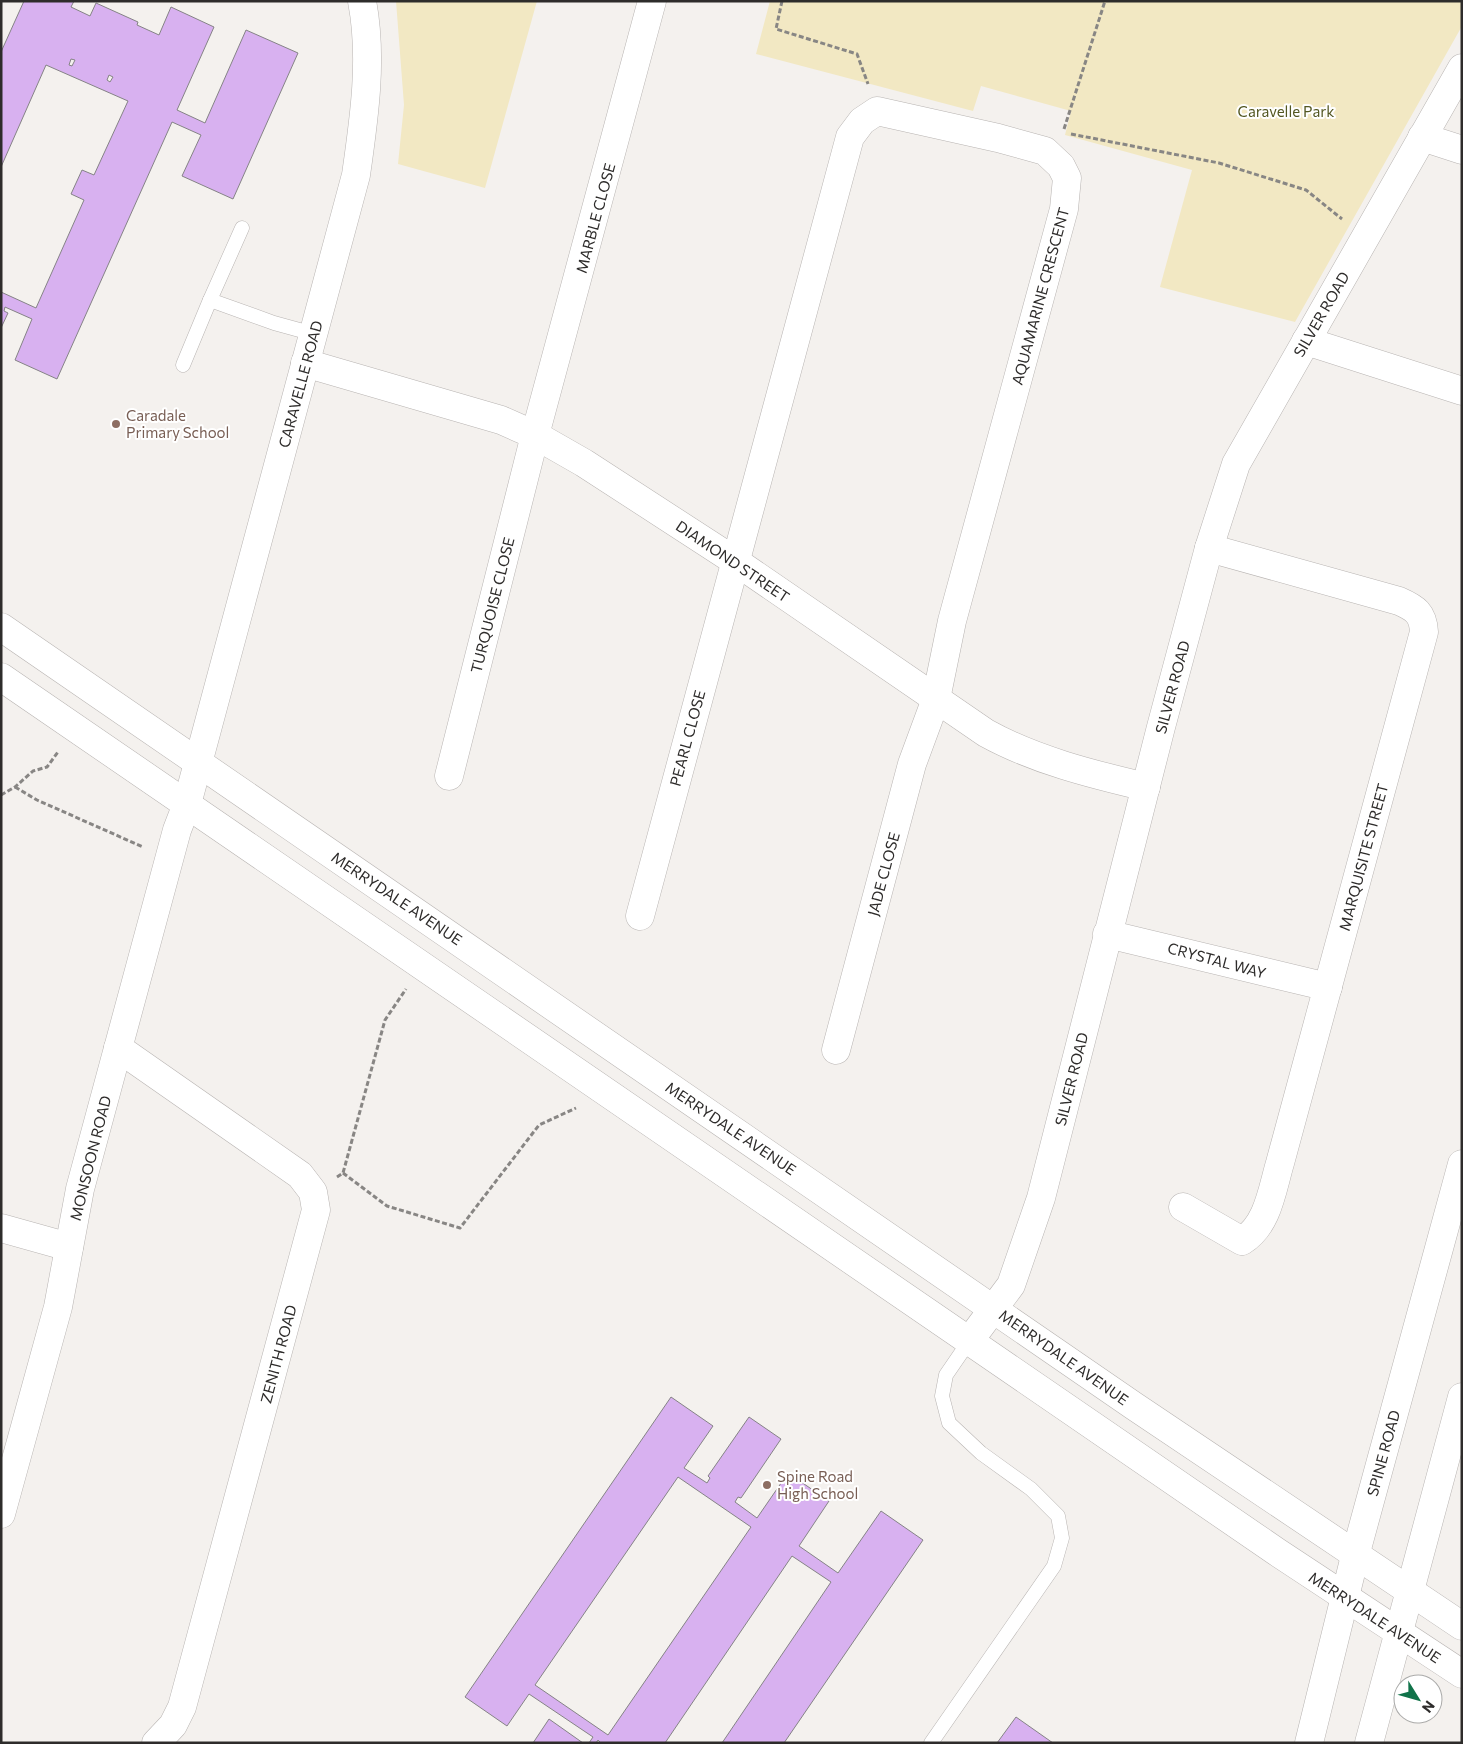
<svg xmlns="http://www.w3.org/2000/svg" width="1463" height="1744" font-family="Commissioner,sans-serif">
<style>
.sand{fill:#f2e8c3}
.building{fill:#d8b1f0;stroke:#858386;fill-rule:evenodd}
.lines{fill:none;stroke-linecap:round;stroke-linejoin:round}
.lane-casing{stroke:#b8b4b2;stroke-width:15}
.street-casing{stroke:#b8b4b2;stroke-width:29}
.secondary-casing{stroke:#b8b4b2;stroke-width:29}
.primary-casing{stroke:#b8b4b2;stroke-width:29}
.path{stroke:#888684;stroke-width:3;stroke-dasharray:5 2.5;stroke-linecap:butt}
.lane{stroke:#fff;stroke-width:14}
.street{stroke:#fff;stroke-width:28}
.secondary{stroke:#fff;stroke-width:28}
.primary{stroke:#fff;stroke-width:28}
.education-dot{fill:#8d6e63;stroke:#fff;stroke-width:2}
.labels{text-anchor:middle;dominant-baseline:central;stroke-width:4;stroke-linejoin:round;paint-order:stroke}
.park-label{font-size:15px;fill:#535722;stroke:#fff}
.street-label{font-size:15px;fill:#2e2c2b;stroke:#fff}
.education-label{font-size:15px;fill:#785e54;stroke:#fff;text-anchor:start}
</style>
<rect width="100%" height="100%" fill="#f4f1ee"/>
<g class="sand">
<path d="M 396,1 L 537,1 L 485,188 L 398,164 L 404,105 Z"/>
<path d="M 770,1 L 1462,1 L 1462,26 L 1295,322 L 1160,287 L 1192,170 L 1065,135 L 1071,111 L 981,86 L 973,111 L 756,54 Z"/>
</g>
<g class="building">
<path d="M 24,1 L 74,1 L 71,7 L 90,16 L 96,3 L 138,22 L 137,25 L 159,35 L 171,7 L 214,27 L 177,110 L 205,123 L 246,30 L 298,53 L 233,199 L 182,176 L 201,135 L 172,122 L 57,379 L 15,360 L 32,319 L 5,307 L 4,311 L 8,313 L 1,328 L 1,292 L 36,308 L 84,200 L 71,194 L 82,170 L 94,175 L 128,101 L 46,65 L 1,167 L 1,52 ZM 71,59 L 75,60 L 72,66 L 69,65 ZM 109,75 L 113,77 L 110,82 L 107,80 Z"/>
<path d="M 671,1397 L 713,1426 L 684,1468 L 707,1483 L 710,1478 L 708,1476 L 749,1417 L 781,1439 L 741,1498 L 738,1497 L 735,1502 L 757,1518 L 788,1473 L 829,1501 L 799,1546 L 838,1573 L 881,1511 L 923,1540 L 784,1743 L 722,1743 L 831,1582 L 792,1556 L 665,1743 L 601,1743 L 598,1740 L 596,1743 L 589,1743 L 593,1737 L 529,1694 L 507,1726 L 465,1697 ZM 678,1477 L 751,1527 L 608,1735 L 535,1685 Z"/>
<path d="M 1016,1717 L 1053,1743 L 997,1743 Z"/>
<path d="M 549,1719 L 583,1743 L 533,1743 Z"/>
</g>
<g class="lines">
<defs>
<g id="lane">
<path d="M 242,228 L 210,300 L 274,323 L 314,334"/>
<path d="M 183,365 L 210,300"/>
<path d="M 931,1743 L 1054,1566 L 1062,1538 L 1058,1516 L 1031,1489 L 981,1453 L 949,1423 L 942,1396 L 946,1375 L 970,1340"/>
</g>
<g id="street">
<path d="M 1422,137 L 1462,150"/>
<path d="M 1306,341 L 1462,391"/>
<path d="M 305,363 L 501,420 L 535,435 L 584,463 L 735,561 L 986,733 C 1035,760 1091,774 1146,787"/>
<path d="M 449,776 L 535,435 L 652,1"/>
<path d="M 640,916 L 850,137 L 862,121 L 877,111 L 998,138 L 1045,151 L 1061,166 L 1067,178 L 1064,209 L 952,621 L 936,699 L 912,764 L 836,1050"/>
<path d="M 1107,934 L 1328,987"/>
<path d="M 118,1048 L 300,1175 L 313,1192 L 316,1210 L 182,1707 L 173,1725 L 156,1743"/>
<path d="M 1183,1207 L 1242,1241 C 1268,1225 1272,1190 1280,1163 L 1424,632 C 1423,613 1415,608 1399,601 L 1209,548"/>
<path d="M 1,1228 L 69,1247"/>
<path d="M 970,1340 L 1011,1285 L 1041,1198 L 1161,727 L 1209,548 L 1236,464 L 1462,68"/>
<path d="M 1,1514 L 58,1307 L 80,1189 L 177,830 L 187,804"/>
</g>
<g id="secondary">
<path d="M 1,627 L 1134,1406 L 1462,1626"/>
<path d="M 1,677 L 1277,1552 L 1462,1674"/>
<path d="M 187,804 L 356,175 C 364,119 373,58 362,1"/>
</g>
<g id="primary">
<path d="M 1309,1743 L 1355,1556 L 1462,1164"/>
<path d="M 1369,1743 L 1462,1397"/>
</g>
</defs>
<use href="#lane" class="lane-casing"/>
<use href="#street" class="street-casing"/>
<use href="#secondary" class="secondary-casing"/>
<use href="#primary" class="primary-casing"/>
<g class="path">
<path d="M 782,1 L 776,29 L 857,54 L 868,84"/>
<path d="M 1064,129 L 1105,1"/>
<path d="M 1071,134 L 1219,163 L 1306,190 L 1342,219"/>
<path d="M 15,787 L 37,800 L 143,847"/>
<path d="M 1,795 L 15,787 L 33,771 L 47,767 L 58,752"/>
<path d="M 343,1173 L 387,1206 L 460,1228 L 539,1125 L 576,1108"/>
<path d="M 337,1177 L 343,1173 L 385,1020 L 406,989"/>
</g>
<use href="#lane" class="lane"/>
<use href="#street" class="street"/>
<use href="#secondary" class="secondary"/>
<use href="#primary" class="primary"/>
</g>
<g class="education-dot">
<circle cx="116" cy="424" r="5"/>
<circle cx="767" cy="1485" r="5"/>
</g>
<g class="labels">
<g class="park-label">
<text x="1286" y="111">Caravelle Park</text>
</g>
<g class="street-label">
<text transform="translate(595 218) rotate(-75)">MARBLE CLOSE</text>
<text transform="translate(1040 296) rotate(-75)">AQUAMARINE CRESCENT</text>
<text transform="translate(1321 314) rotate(-60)">SILVER ROAD</text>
<text transform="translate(300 384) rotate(-75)">CARAVELLE ROAD</text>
<text transform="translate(733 561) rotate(34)">DIAMOND STREET</text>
<text transform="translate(492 605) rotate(-76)">TURQUOISE CLOSE</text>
<text transform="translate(1172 687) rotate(-75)">SILVER ROAD</text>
<text transform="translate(687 738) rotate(-75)">PEARL CLOSE</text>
<text transform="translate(1363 857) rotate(-75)">MARQUISITE STREET</text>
<text transform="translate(883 874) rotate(-75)">JADE CLOSE</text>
<text transform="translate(397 898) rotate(34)">MERRYDALE AVENUE</text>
<text transform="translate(1217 960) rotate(15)">CRYSTAL WAY</text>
<text transform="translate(1071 1079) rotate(-76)">SILVER ROAD</text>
<text transform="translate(731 1128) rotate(34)">MERRYDALE AVENUE</text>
<text transform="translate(90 1158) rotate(-76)">MONSOON ROAD</text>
<text transform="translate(278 1354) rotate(-75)">ZENITH ROAD</text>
<text transform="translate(1064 1357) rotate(35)">MERRYDALE AVENUE</text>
<text transform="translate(1383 1453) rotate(-75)">SPINE ROAD</text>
<text transform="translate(1375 1617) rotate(33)">MERRYDALE AVENUE</text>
</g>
<g class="education-label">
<text x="126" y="415">Caradale<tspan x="126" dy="17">Primary School</tspan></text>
<text x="777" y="1476">Spine Road<tspan x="777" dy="17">High School</tspan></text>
</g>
</g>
<rect width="1463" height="1744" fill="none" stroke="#2e2c2b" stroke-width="5"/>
<g transform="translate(1418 1699) rotate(127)"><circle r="24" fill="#ffffff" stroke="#ababaa"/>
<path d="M0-4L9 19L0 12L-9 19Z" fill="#11734a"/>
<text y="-8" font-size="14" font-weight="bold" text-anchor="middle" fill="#2e2c2b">N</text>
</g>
</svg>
